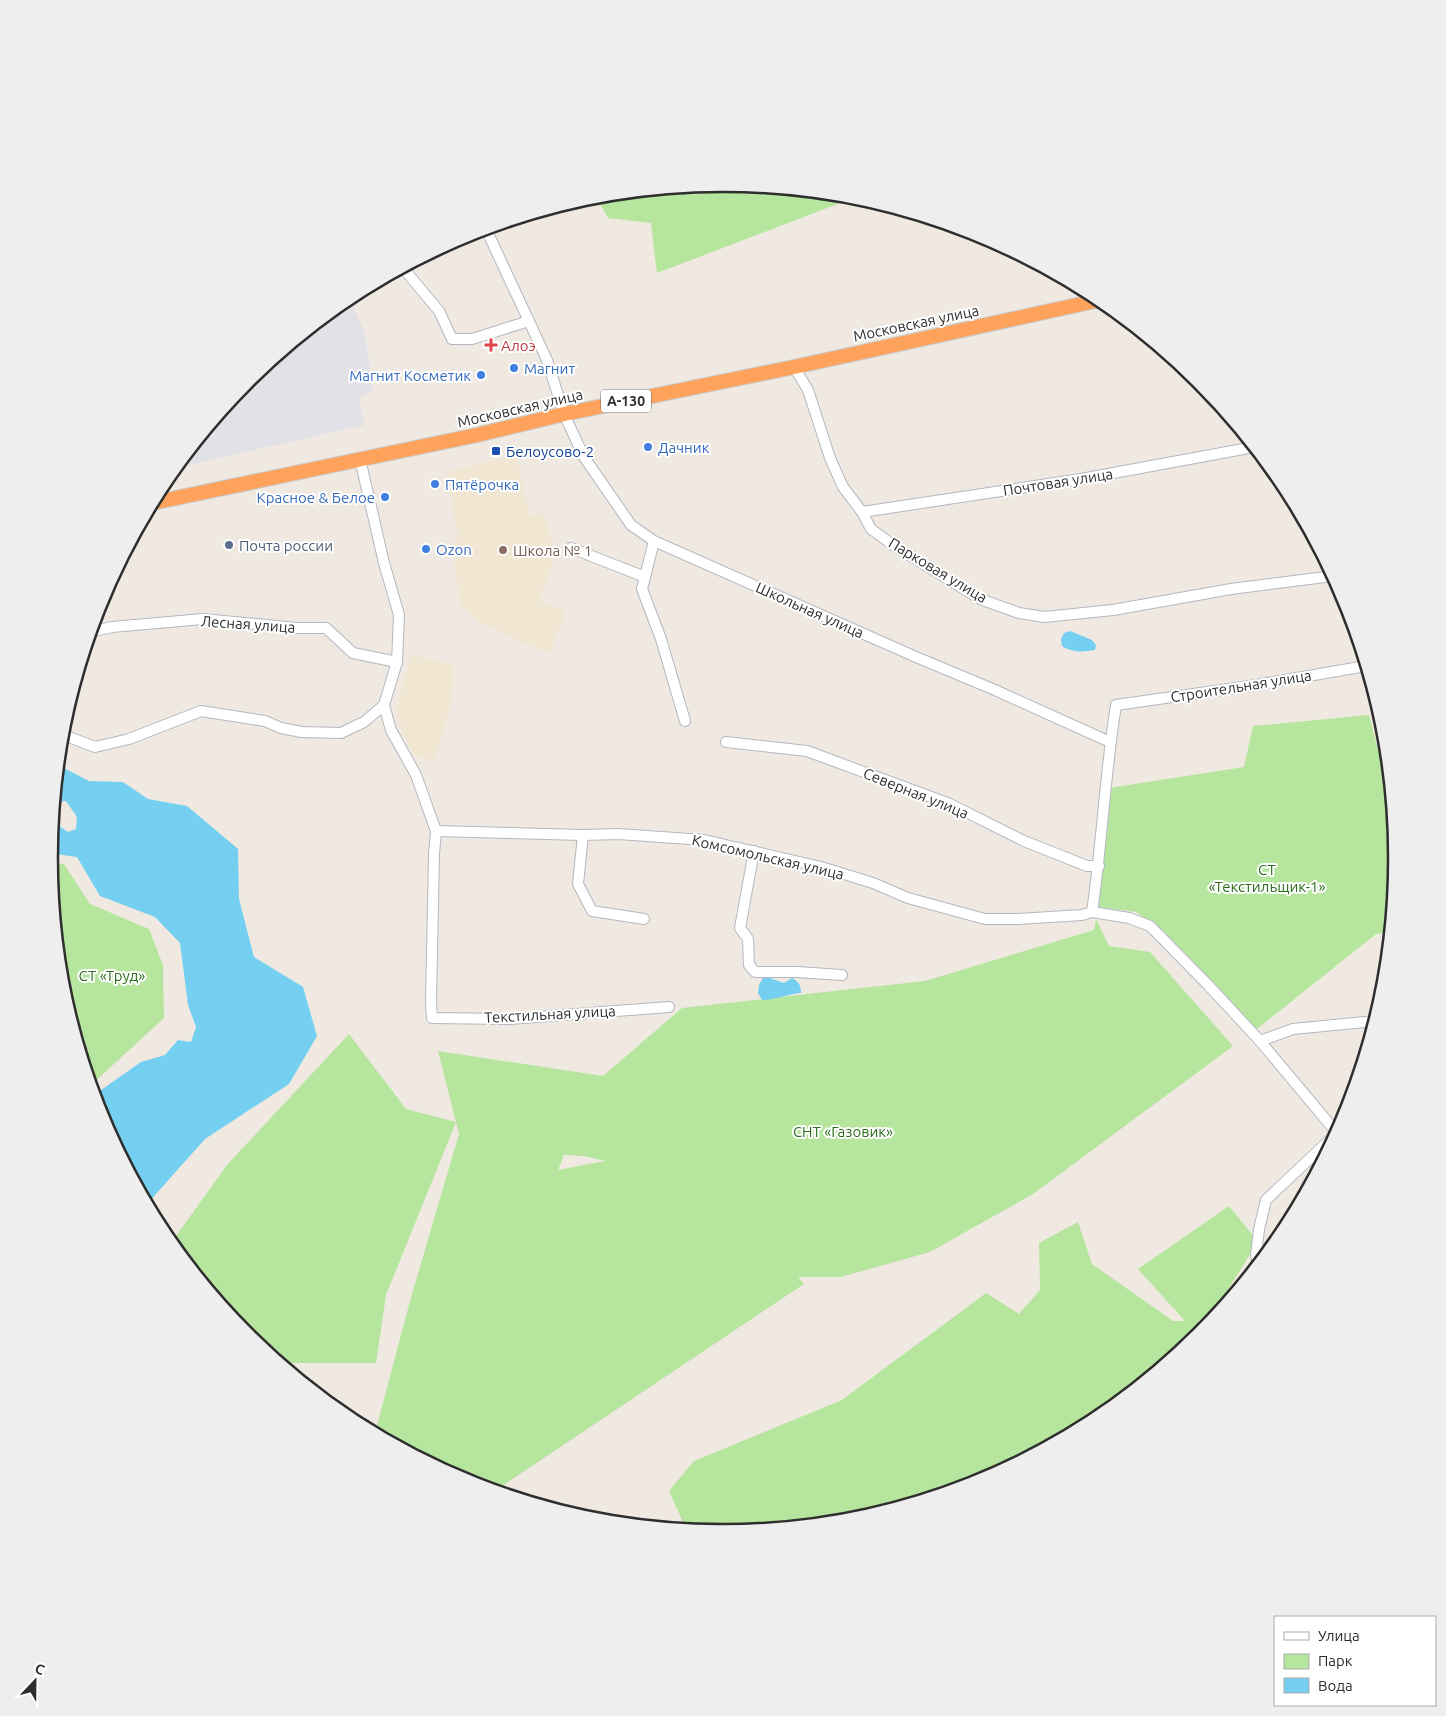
<svg xmlns="http://www.w3.org/2000/svg" width="1446" height="1716" font-family="Ubuntu,sans-serif">
<style>
.industrial{fill:#e3e1e8}
.education{fill:#f0e6d1}
.green{fill:#b6e59e;fill-rule:evenodd}
.water{fill:#75cff0}
.lines{fill:none;stroke-linecap:round;stroke-linejoin:round}
.minor-casing{stroke:#b4b7c1;stroke-width:12}
.highway-casing{stroke:#c9c9c9;stroke-width:16}
.minor{stroke:#fff;stroke-width:10}
.highway{stroke:#ffa35c;stroke-width:14}
.health-dot{fill:#e0444e;stroke:#fff;stroke-width:2}
.shop-dot{fill:#3f7fe0;stroke:#fff;stroke-width:2}
.transit-dot{fill:#1a4fb4;stroke:#fff;stroke-width:2}
.service-dot{fill:#5c6f8a;stroke:#fff;stroke-width:2}
.education-dot{fill:#8d6e63;stroke:#fff;stroke-width:2}
.labels{text-anchor:middle;dominant-baseline:central;stroke-width:4;stroke-linejoin:round;paint-order:stroke}
.shield{fill:#fff;stroke:#6d6d6d;stroke-width:1}
.shield-label{font-size:14px;font-weight:bold;fill:#2e2e2e}
.street-label{font-size:15px;fill:#2e2e2e;stroke:#fff}
.health-label{font-size:15px;fill:#be3a42;stroke:#fff;text-anchor:start}
.shop-label{font-size:15px;fill:#366cbe;stroke:#fff;text-anchor:start}
.transit-label{font-size:15px;fill:#164399;stroke:#fff;text-anchor:start}
.service-label{font-size:15px;fill:#4e5e75;stroke:#fff;text-anchor:start}
.education-label{font-size:15px;fill:#785e54;stroke:#fff;text-anchor:start}
.park-label{font-size:15px;fill:#2c6e1b;stroke:#fff}
.rim{fill:none;stroke:#2e2e2e;stroke-width:2.5}
</style>
<rect width="100%" height="100%" fill="#efe9e1"/>
<path class="industrial" d="M 349,297 L 365,334 L 373,390 L 358,398 L 365,425 L 175,468 L 246,381 Z"/>
<g class="education">
<path d="M 516,455 L 530,516 L 544,513 L 556,556 L 539,601 L 565,611 L 550,654 L 477,622 L 460,604 L 452,544 L 458,536 L 446,472 Z"/>
<path d="M 411,655 L 454,665 L 453,689 L 448,715 L 435,760 L 415,757 L 403,734 L 396,711 Z"/>
</g>
<g class="green">
<path d="M 723,184 L 855,197 L 856,197 L 657,273 L 651,223 L 608,218 L 596,196 Z"/>
<path d="M 1369,715 L 1379,753 L 1387,751 L 1397,858 L 1390,932 L 1376,934 L 1257,1029 L 1164,931 L 1136,912 L 1099,907 L 1109,788 L 1244,767 L 1253,726 Z"/>
<path d="M 49,862 L 64,864 L 90,904 L 149,929 L 163,965 L 164,1018 L 91,1085 L 62,989 Z"/>
<path d="M 1096,919 L 1109,946 L 1150,952 L 1233,1046 L 1033,1194 L 930,1252 L 841,1277 L 798,1277 L 804,1284 L 496,1490 L 465,1481 L 375,1433 L 410,1301 L 459,1134 L 456,1122 L 386,1295 L 376,1363 L 281,1363 L 246,1335 L 171,1243 L 227,1165 L 349,1034 L 406,1109 L 456,1122 L 438,1051 L 603,1076 L 682,1008 L 925,981 L 1094,930 ZM 564,1155 L 584,1156 L 605,1161 L 558,1170 Z"/>
<path d="M 1229,1206 L 1256,1239 L 1249,1256 L 1217,1307 L 1197,1322 L 1210,1323 L 1200,1335 L 1097,1419 L 981,1481 L 854,1519 L 723,1532 L 686,1529 L 669,1491 L 694,1461 L 842,1400 L 986,1293 L 1019,1314 L 1040,1290 L 1039,1243 L 1078,1222 L 1092,1264 L 1173,1321 L 1185,1321 L 1138,1269 Z"/>
</g>
<g class="water">
<path d="M 1070,631 L 1092,640 L 1096,645 L 1095,650 C 1082,652 1073,653 1062,646 L 1061,639 L 1064,633 Z"/>
<path d="M 58,765 L 89,781 L 123,782 L 148,799 L 187,806 L 238,849 L 239,899 L 254,957 L 303,987 L 317,1036 L 289,1084 L 205,1139 L 147,1204 L 100,1116 L 94,1095 L 141,1062 L 165,1055 L 178,1040 L 191,1042 L 196,1027 L 188,1005 L 180,943 L 155,917 L 100,896 L 77,857 L 49,853 L 52,821 L 68,832 L 76,829 L 77,817 L 66,801 L 54,802 Z"/>
<path d="M 767,977 L 784,983 L 792,978 C 799,982 801,985 801,993 C 787,994 776,1000 762,1000 L 758,993 L 759,985 L 763,978 Z"/>
</g>
<g class="lines">
<defs>
<g id="minor">
<path d="M 486,229 L 547,360 L 564,414 L 584,457 L 631,525 L 654,541 L 916,657 L 995,690 L 1110,742"/>
<path d="M 403,268 L 439,311 L 452,339 L 472,339 L 529,321"/>
<path d="M 794,367 L 808,390 L 830,458 L 843,487 L 862,512 L 871,529 L 893,545 L 980,599 L 1019,613 L 1044,617 L 1113,610 L 1231,589 L 1333,576"/>
<path d="M 360,459 L 384,563 L 399,615 L 397,662 L 384,705 L 391,730 L 416,775 L 436,831 L 434,854 L 431,1002 L 432,1018 L 510,1019 L 669,1007"/>
<path d="M 862,512 L 1081,479 L 1254,447"/>
<path d="M 654,541 L 642,589 L 661,639 L 685,721"/>
<path d="M 571,548 L 645,577"/>
<path d="M 90,632 L 112,627 L 203,619 L 297,628 L 326,628 L 353,653 L 397,662"/>
<path d="M 61,734 L 95,747 L 129,739 L 201,711 L 265,721 L 281,728 L 302,732 L 341,733 L 364,722 L 384,705"/>
<path d="M 726,742 L 807,751 L 950,804 L 1024,841 L 1087,866 L 1099,866"/>
<path d="M 436,831 L 583,835 L 618,834 L 704,840 L 821,867 L 873,883 L 908,898 L 985,919 L 1018,919 L 1082,915 L 1092,912 L 1129,918 L 1150,926 L 1209,986 L 1260,1041 L 1337,1133"/>
<path d="M 583,835 L 578,884 L 592,911 L 644,919"/>
<path d="M 754,851 L 740,928 L 748,939 L 749,965 L 755,972 L 797,972 L 842,975"/>
<path d="M 1092,912 C 1102,843 1105,774 1116,705 L 1250,686 L 1366,666"/>
<path d="M 1260,1041 L 1293,1029 L 1375,1021"/>
<path d="M 1259,1263 L 1256,1256 L 1259,1229 L 1266,1200 L 1337,1133"/>
</g>
<path id="highway" d="M 152,503 L 477,435 L 564,414 L 794,367 L 1100,300"/>
</defs>
<use href="#minor" class="minor-casing"/>
<use href="#highway" class="highway-casing"/>
<use href="#minor" class="minor"/>
<use href="#highway" class="highway"/>
</g>
<path class="health-dot" d="M488.5 337.5h5v5h5v5h-5v5h-5v-5h-5v-5h5z"/>
<g class="shop-dot">
<circle cx="514" cy="368" r="5"/>
<circle cx="481" cy="375" r="5"/>
<circle cx="648" cy="447" r="5"/>
<circle cx="435" cy="484" r="5"/>
<circle cx="385" cy="497" r="5"/>
<circle cx="426" cy="549" r="5"/>
</g>
<rect class="transit-dot" x="491" y="446" width="10" height="10" rx="2.5"/>
<circle class="service-dot" cx="229" cy="545" r="5"/>
<circle class="education-dot" cx="503" cy="550" r="5"/>
<g class="labels">
<rect class="shield" x="601" y="389.5" width="50" height="23" rx="4"/>
<g class="shield-label">
<text x="626" y="401">А-130</text>
</g>
<g class="street-label">
<text transform="translate(916 323) rotate(-12)">Московская улица</text>
<text transform="translate(520 408) rotate(-13)">Московская улица</text>
<text transform="translate(1058 482) rotate(-9)">Почтовая улица</text>
<text transform="translate(938 570) rotate(31)">Парковая улица</text>
<text transform="translate(810 610) rotate(24)">Школьная улица</text>
<text transform="translate(248 624) rotate(4)">Лесная улица</text>
<text transform="translate(1241 686) rotate(-9)">Строительная улица</text>
<text transform="translate(916 793) rotate(22)">Северная улица</text>
<text transform="translate(768 857) rotate(13)">Комсомольская улица</text>
<text transform="translate(550 1014) rotate(-3)">Текстильная улица</text>
</g>
<g class="health-label">
<text x="501" y="345">Алоэ</text>
</g>
<g class="shop-label">
<text x="524" y="368">Магнит</text>
<text x="471" y="375" text-anchor="end">Магнит Косметик</text>
<text x="658" y="447">Дачник</text>
<text x="445" y="484">Пятёрочка</text>
<text x="375" y="497" text-anchor="end">Красное &amp; Белое</text>
<text x="436" y="549">Ozon</text>
</g>
<g class="transit-label">
<text x="506" y="451">Белоусово-2</text>
</g>
<g class="service-label">
<text x="239" y="545">Почта россии</text>
</g>
<g class="education-label">
<text x="513" y="550">Школа № 1</text>
</g>
<g class="park-label">
<text x="1267" y="869">СТ<tspan x="1267" dy="17">«Текстильщик-1»</tspan></text>
<text x="112" y="975">СТ «Труд»</text>
<text x="843" y="1131">СНТ «Газовик»</text>
</g>
</g>
<path d="M0 0H1446V1716H0ZM723 192H723A665 665 0 0 1 1388 857V859A665 665 0 0 1 723 1524H723A665 665 0 0 1 58 859V857A665 665 0 0 1 723 192Z" fill="#eee" fill-rule="evenodd"/>
<path class="rim" d="M723 192H723A665 665 0 0 1 1388 857V859A665 665 0 0 1 723 1524H723A665 665 0 0 1 58 859V857A665 665 0 0 1 723 192Z"/>
<rect x="1274" y="1616" width="162" height="90" fill="#ffffff" stroke="#ababab"/>
<rect x="1284" y="1632" width="25" height="8" fill="#ffffff" stroke="#ababab"/>
<text x="1318" y="1641" font-size="15" fill="#2e2e2e">Улица</text>
<rect x="1284" y="1654" width="25" height="15" fill="#b6e59e" stroke="#ababab"/>
<text x="1318" y="1666" font-size="15" fill="#2e2e2e">Парк</text>
<rect x="1284" y="1678" width="25" height="15" fill="#75cff0" stroke="#ababab"/>
<text x="1318" y="1691" font-size="15" fill="#2e2e2e">Вода</text>
<g transform="translate(35 1681) rotate(22)" stroke="#ffffff" stroke-width="4" paint-order="stroke">
<path d="M0-4L9 19L0 12L-9 19Z" fill="#2e2e2e"/>
<text y="-8" font-size="14" font-weight="bold" text-anchor="middle" fill="#2e2e2e">С</text>
</g>
</svg>
